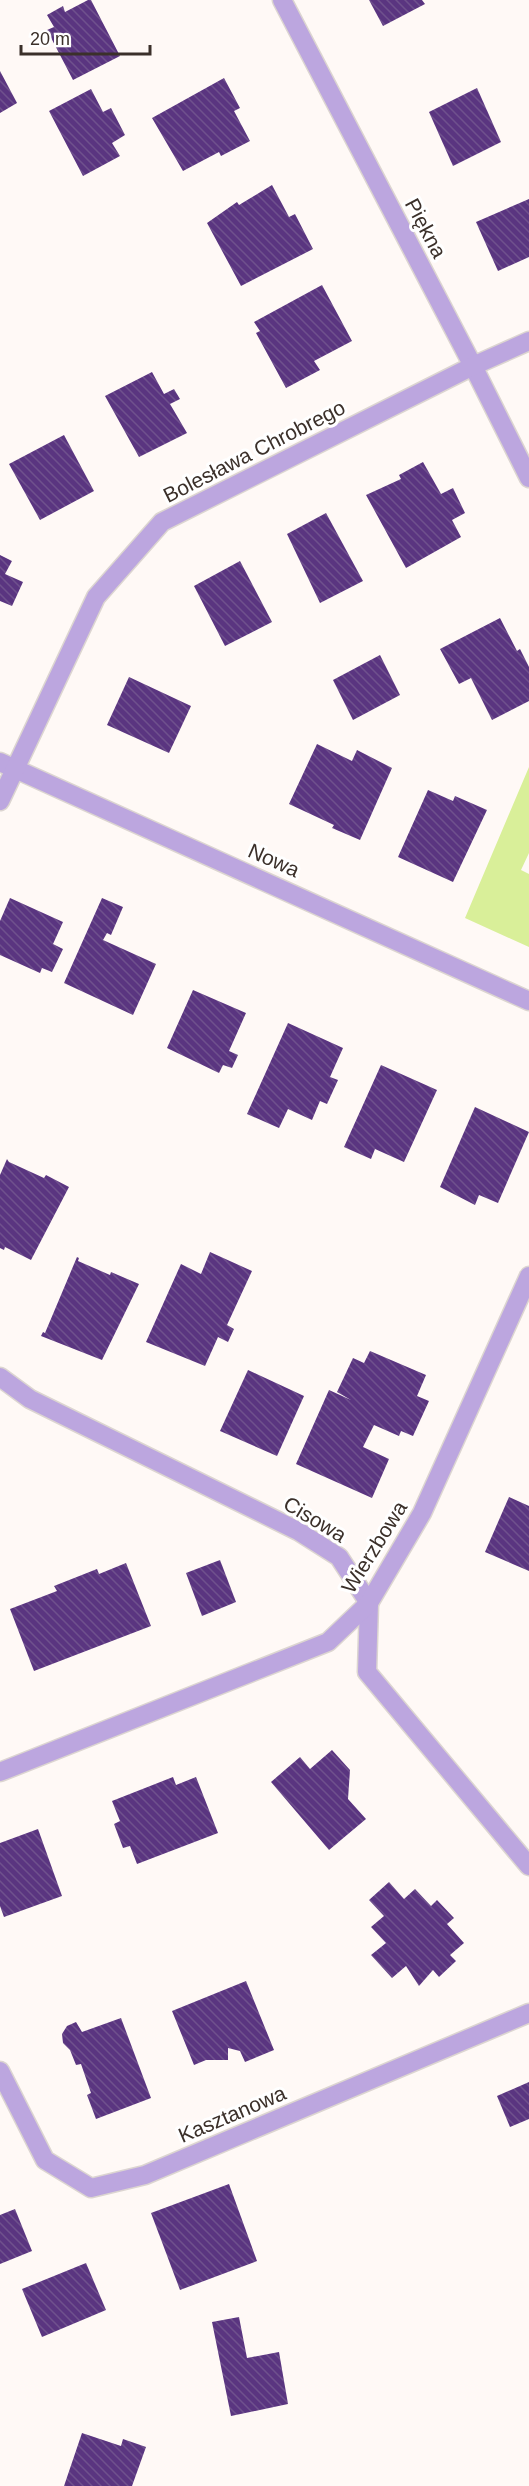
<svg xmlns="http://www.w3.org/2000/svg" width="529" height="2486" font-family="Arial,sans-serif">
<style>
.grass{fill:#d9ef99}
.building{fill:url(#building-back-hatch)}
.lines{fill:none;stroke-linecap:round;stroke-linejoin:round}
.minor-casing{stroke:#dcd5d1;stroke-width:21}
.minor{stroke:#bca6df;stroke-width:18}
.labels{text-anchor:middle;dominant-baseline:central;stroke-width:6;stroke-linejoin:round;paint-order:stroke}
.street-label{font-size:21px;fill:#3b302a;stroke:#fff}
</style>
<defs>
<pattern id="building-back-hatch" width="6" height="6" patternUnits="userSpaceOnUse" patternTransform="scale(1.5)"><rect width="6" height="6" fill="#5a3580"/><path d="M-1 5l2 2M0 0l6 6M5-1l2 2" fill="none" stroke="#6f518d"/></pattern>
</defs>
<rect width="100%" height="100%" fill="#fff9f6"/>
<path class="grass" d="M 529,767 L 529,853 L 521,870 L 529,874 L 529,947 L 465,918 Z"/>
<g class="building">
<path d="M 88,0 L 91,0 L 120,56 L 73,80 L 47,30 L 54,27 L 47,15 L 63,6 L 65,12 Z"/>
<path d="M 369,0 L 422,0 L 425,4 L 383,26 Z"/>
<path d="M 0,71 L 17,103 L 0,113 Z"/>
<path d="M 224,78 L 240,108 L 234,111 L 250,141 L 221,156 L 219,152 L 183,171 L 152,118 Z"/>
<path d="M 477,88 L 501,142 L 453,166 L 429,112 Z"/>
<path d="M 91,89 L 103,112 L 111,108 L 125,135 L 112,143 L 120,156 L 83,176 L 49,111 Z"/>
<path d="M 272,185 L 289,217 L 295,214 L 313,249 L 241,286 L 207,223 L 237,202 L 239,205 Z"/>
<path d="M 529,199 L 529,257 L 498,271 L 476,222 Z"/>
<path d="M 322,285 L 352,341 L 314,361 L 320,370 L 286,388 L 256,333 L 260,331 L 254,322 Z"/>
<path d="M 152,372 L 164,394 L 174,389 L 180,399 L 170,404 L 187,433 L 139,457 L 105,396 Z"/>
<path d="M 64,435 L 94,491 L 40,520 L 9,464 Z"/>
<path d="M 423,462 L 441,494 L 453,488 L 465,513 L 452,520 L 461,537 L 406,568 L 366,495 L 401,479 L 399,475 Z"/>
<path d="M 326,513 L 363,581 L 320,603 L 287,534 Z"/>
<path d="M 0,555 L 12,561 L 5,574 L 23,582 L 12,606 L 0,601 Z"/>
<path d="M 240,561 L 272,622 L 225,646 L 194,586 Z"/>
<path d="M 500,618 L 517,651 L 520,649 L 529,667 L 529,701 L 492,720 L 471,678 L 459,684 L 440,649 Z"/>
<path d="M 380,655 L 400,695 L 353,720 L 333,680 Z"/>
<path d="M 129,677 L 191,706 L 169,753 L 107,725 Z"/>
<path d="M 317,744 L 352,761 L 357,750 L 392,768 L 360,840 L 332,828 L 334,825 L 289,804 Z"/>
<path d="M 428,790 L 453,801 L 455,796 L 487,810 L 453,882 L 398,857 Z"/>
<path d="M 10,898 L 63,922 L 53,944 L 63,949 L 52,972 L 42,968 L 40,973 L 0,955 L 0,921 Z"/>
<path d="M 102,898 L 123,907 L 111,935 L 107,933 L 103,940 L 156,964 L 133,1015 L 64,983 Z"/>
<path d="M 193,990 L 246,1013 L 229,1051 L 238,1055 L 232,1068 L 223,1065 L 219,1073 L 167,1048 Z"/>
<path d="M 288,1023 L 343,1048 L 330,1077 L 338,1080 L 327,1104 L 320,1101 L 312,1120 L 288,1109 L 279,1128 L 247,1114 Z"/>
<path d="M 381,1065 L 437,1090 L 404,1162 L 375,1149 L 371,1159 L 344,1147 Z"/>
<path d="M 475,1107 L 529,1132 L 498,1203 L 479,1195 L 475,1205 L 440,1187 Z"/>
<path d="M 7,1159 L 9,1162 L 44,1178 L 46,1175 L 69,1187 L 31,1260 L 5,1247 L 4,1250 L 0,1248 L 0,1175 Z"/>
<path d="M 210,1252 L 252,1271 L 227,1325 L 234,1329 L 228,1342 L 218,1337 L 205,1366 L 146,1342 L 181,1264 L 201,1274 Z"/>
<path d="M 77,1257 L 79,1258 L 78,1261 L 110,1275 L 111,1272 L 139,1284 L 102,1360 L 41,1336 L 43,1332 L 45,1333 Z"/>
<path d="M 370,1351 L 426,1375 L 417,1396 L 429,1401 L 413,1436 L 401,1431 L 399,1436 L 374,1425 L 363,1447 L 389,1459 L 372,1498 L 296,1464 L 329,1390 L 351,1400 L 337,1392 L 353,1358 L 364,1363 Z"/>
<path d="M 248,1370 L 304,1396 L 277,1456 L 220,1431 Z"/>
<path d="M 509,1497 L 529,1506 L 529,1571 L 485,1552 Z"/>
<path d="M 220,1560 L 236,1602 L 202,1616 L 186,1573 Z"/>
<path d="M 126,1563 L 151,1626 L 34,1671 L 10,1609 L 57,1591 L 54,1586 L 97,1569 L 99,1574 Z"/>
<path d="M 332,1750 L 350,1770 L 348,1799 L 366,1819 L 329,1850 L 271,1782 L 300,1757 L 310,1769 Z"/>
<path d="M 173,1777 L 176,1785 L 196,1777 L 218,1833 L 137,1864 L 130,1846 L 123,1848 L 114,1824 L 120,1821 L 112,1801 Z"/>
<path d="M 38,1829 L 62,1896 L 4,1917 L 0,1906 L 0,1843 Z"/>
<path d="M 389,1882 L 404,1899 L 415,1889 L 431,1906 L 437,1900 L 454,1918 L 447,1924 L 464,1943 L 450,1955 L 456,1961 L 439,1977 L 433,1970 L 419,1986 L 406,1966 L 392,1978 L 371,1955 L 386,1943 L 371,1927 L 384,1916 L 369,1900 Z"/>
<path d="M 246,1981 L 274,2050 L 245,2062 L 240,2051 L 228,2048 L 228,2060 L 206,2060 L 194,2065 L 172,2011 Z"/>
<path d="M 121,2018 L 151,2098 L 96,2119 L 87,2095 L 91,2093 L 81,2064 L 76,2065 L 70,2050 L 63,2043 L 62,2034 L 67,2026 L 76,2022 L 82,2032 Z"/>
<path d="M 529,2082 L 529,2119 L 510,2127 L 497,2096 Z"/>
<path d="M 229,2184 L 257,2261 L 180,2290 L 151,2213 Z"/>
<path d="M 15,2209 L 32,2251 L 0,2264 L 0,2215 Z"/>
<path d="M 86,2263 L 106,2310 L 42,2337 L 22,2289 Z"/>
<path d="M 239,2317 L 247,2358 L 279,2352 L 288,2404 L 231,2416 L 212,2322 Z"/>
<path d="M 82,2433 L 121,2446 L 123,2439 L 146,2447 L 132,2486 L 64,2486 Z"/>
</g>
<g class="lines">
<defs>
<g id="minor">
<path d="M 282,0 L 473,366 L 529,478"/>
<path d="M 0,762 L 529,1001"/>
<path d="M 0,801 L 96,597 L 162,522 L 473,366 L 529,341"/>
<path d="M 0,1377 L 30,1399 L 298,1531 L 339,1557 L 369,1603 L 367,1672 L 529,1866"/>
<path d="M 0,1772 L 328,1642 L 369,1603 L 422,1513 L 529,1276"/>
<path d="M 0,2071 L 45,2160 L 91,2188 L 145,2175 L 529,2013"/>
</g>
</defs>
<use href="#minor" class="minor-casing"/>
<use href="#minor" class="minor"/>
</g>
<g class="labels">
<g class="street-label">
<text transform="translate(426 228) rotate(62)">Piękna</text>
<text transform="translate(254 451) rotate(-27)">Bolesława Chrobrego</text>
<text transform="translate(274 860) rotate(24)">Nowa</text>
<text transform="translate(315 1519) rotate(31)">Cisowa</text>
<text transform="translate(374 1547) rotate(-58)">Wierzbowa</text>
<text transform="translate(232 2114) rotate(-23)">Kasztanowa</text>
</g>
</g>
<path d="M21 45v9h129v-9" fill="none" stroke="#3b302a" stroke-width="3"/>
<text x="30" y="45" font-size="18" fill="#3b302a" stroke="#ffffff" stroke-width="4.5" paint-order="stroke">20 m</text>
</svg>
